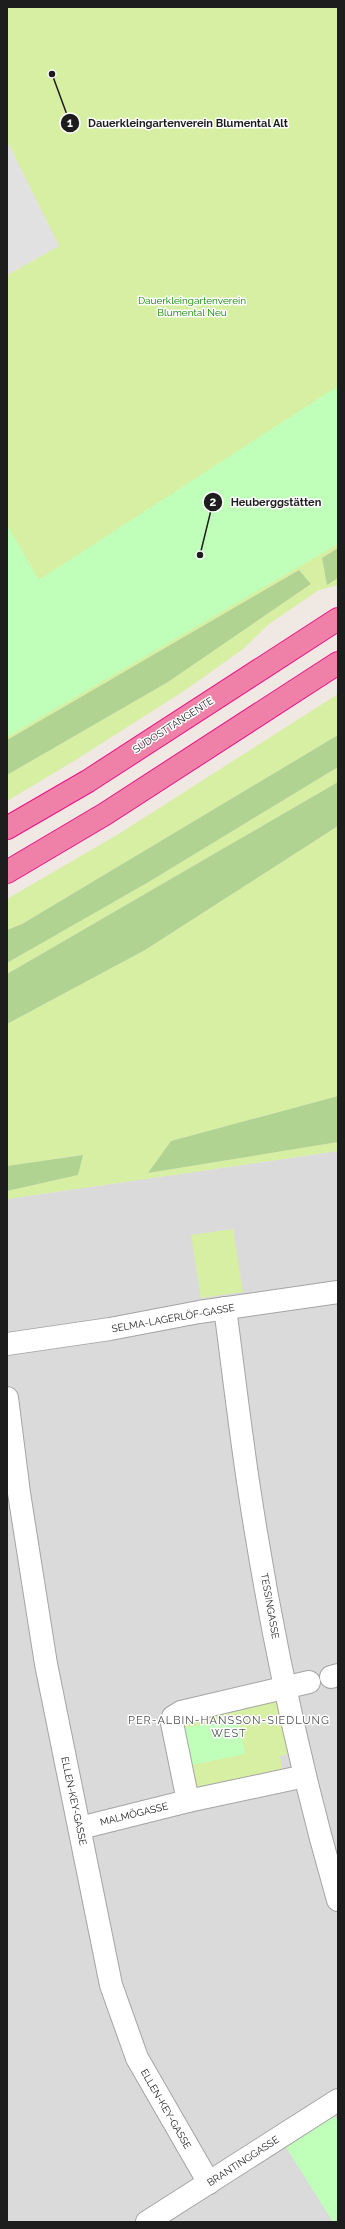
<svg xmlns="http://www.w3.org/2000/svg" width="345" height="2229" font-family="Raleway,sans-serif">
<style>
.residential{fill:#dbdada}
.grass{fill:#d6efa2}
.forest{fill:#b1d392}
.park{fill:#c0ffb9}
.parking{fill:#e1e1e1}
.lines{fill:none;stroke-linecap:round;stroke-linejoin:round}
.minor-casing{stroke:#a4a4a4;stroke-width:24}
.highway-casing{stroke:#eb1283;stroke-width:24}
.minor{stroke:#fff;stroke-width:22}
.highway{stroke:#ef81a9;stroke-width:22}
.labels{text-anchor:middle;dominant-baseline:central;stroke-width:3;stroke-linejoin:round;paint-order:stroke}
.park-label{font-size:10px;fill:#0d8600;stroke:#fff}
.street-label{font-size:10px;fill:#1d1d1d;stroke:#fff}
.neighbourhood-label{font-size:11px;letter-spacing:1px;fill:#505050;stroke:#fff}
.leader{fill:none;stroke:#1d1d1d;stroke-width:1.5}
.callout-dot{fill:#1d1d1d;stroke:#fff;stroke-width:1.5}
.mark-label{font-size:12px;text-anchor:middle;font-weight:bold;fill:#fff}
.callout-label{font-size:11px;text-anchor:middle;font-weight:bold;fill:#1d1d1d;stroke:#fff;stroke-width:3;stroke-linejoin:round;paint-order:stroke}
</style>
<rect width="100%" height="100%" fill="#f0e8e2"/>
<path class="residential" d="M 338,1151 L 338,2222 L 7,2222 L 7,1199 Z"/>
<g class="grass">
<path d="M 7,7 L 338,7 L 338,434 L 7,649 L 7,275 L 59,246 L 7,141 Z"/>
<path d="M 338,518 L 338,548 L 322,558 L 327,584 L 338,578 L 338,585 L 319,590 L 269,624 L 243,649 L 187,689 L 74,761 L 7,801 L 7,775 L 168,682 L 311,584 L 299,570 L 7,740 L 7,727 Z"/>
<path d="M 338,694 L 338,735 L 22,924 L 7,930 L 7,899 L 117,835 Z"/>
<path d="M 338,767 L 338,782 L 7,974 L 7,963 L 147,883 Z"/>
<path d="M 338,826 L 338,1096 L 171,1141 L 149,1173 L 338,1142 L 338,1151 L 7,1199 L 7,1191 L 78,1175 L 82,1155 L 7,1166 L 7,1024 L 145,950 Z"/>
<path d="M 233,1229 L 243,1292 L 201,1298 L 191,1235 Z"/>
<path d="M 272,1699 L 279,1706 L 289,1754 L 280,1756 L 282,1769 L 196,1788 L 179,1724 L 183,1719 Z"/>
</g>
<g class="forest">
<path d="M 338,548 L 338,578 L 327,585 L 322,558 Z"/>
<path d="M 299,570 L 311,584 L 168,682 L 7,775 L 7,740 Z"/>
<path d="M 338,735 L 338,767 L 147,883 L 7,963 L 7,930 L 22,924 Z"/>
<path d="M 338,782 L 338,826 L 145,950 L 7,1024 L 7,974 Z"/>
<path d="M 338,1096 L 338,1142 L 148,1173 L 171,1141 Z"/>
<path d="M 83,1155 L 78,1175 L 7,1191 L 7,1166 Z"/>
</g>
<g class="park">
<path d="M 338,386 L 338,544 L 7,737 L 7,525 L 39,580 Z"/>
<path d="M 238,1718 L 245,1754 L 192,1765 L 184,1728 Z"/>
<path d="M 335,2116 L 338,2121 L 338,2222 L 333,2222 L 286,2147 Z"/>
</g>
<path class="parking" d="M 7,141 L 59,246 L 7,275 Z"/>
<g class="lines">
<defs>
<g id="minor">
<path d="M 225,1308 C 233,1368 240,1429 249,1488 C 270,1627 299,1765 338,1900"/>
<path d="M 7,1344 L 110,1329 L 199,1312 L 338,1292"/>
<path d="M 7,1398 L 19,1493 L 46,1664 L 111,1985 L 137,2058 L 209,2183"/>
<path d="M 331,1677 L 338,1675"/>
<path d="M 305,1776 L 188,1801 L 172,1723 L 173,1717 L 181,1712 L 309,1682"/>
<path d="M 80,1828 L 188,1801"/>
<path d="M 147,2222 L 338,2100"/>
</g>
<g id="highway">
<path d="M 7,828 L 88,781 L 338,619"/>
<path d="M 7,872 L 105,814 L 338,663"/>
</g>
</defs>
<use href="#minor" class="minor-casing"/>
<use href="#highway" class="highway-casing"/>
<use href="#minor" class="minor"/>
<use href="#highway" class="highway"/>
</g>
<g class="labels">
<g class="park-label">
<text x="192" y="300">Dauerkleingartenverein<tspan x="192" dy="12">Blumental Neu</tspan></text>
</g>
<g class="street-label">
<text transform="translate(173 725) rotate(-33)">SÜDOSTTANGENTE</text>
<text transform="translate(173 1318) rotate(-10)">SELMA-LAGERLÖF-GASSE</text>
<text transform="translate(270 1606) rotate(80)">TESSINGASSE</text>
<text transform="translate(74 1801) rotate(78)">ELLEN-KEY-GASSE</text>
<text transform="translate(134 1814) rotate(-14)">MALMÖGASSE</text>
<text transform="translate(166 2109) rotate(60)">ELLEN-KEY-GASSE</text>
<text transform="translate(243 2161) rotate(-33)">BRANTINGGASSE</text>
</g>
<g class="neighbourhood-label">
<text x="229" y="1720">PER-ALBIN-HANSSON-SIEDLUNG<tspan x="229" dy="13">WEST</tspan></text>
</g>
</g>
<path class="leader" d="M52 74L70 123M200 555L213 502"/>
<g class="callout-dot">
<circle cx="52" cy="74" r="4"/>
<circle cx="200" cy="555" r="4"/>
<circle cx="70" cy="123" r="10"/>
<circle cx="213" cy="502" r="10"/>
</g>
<g class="mark-label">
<text x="70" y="127">1</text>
<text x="213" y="506">2</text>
</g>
<g class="callout-label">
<text x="188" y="127">Dauerkleingartenverein Blumental Alt</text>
<text x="276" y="506">Heuberggstätten</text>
</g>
<rect width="345" height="2229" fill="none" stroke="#1d1d1d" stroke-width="16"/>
</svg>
